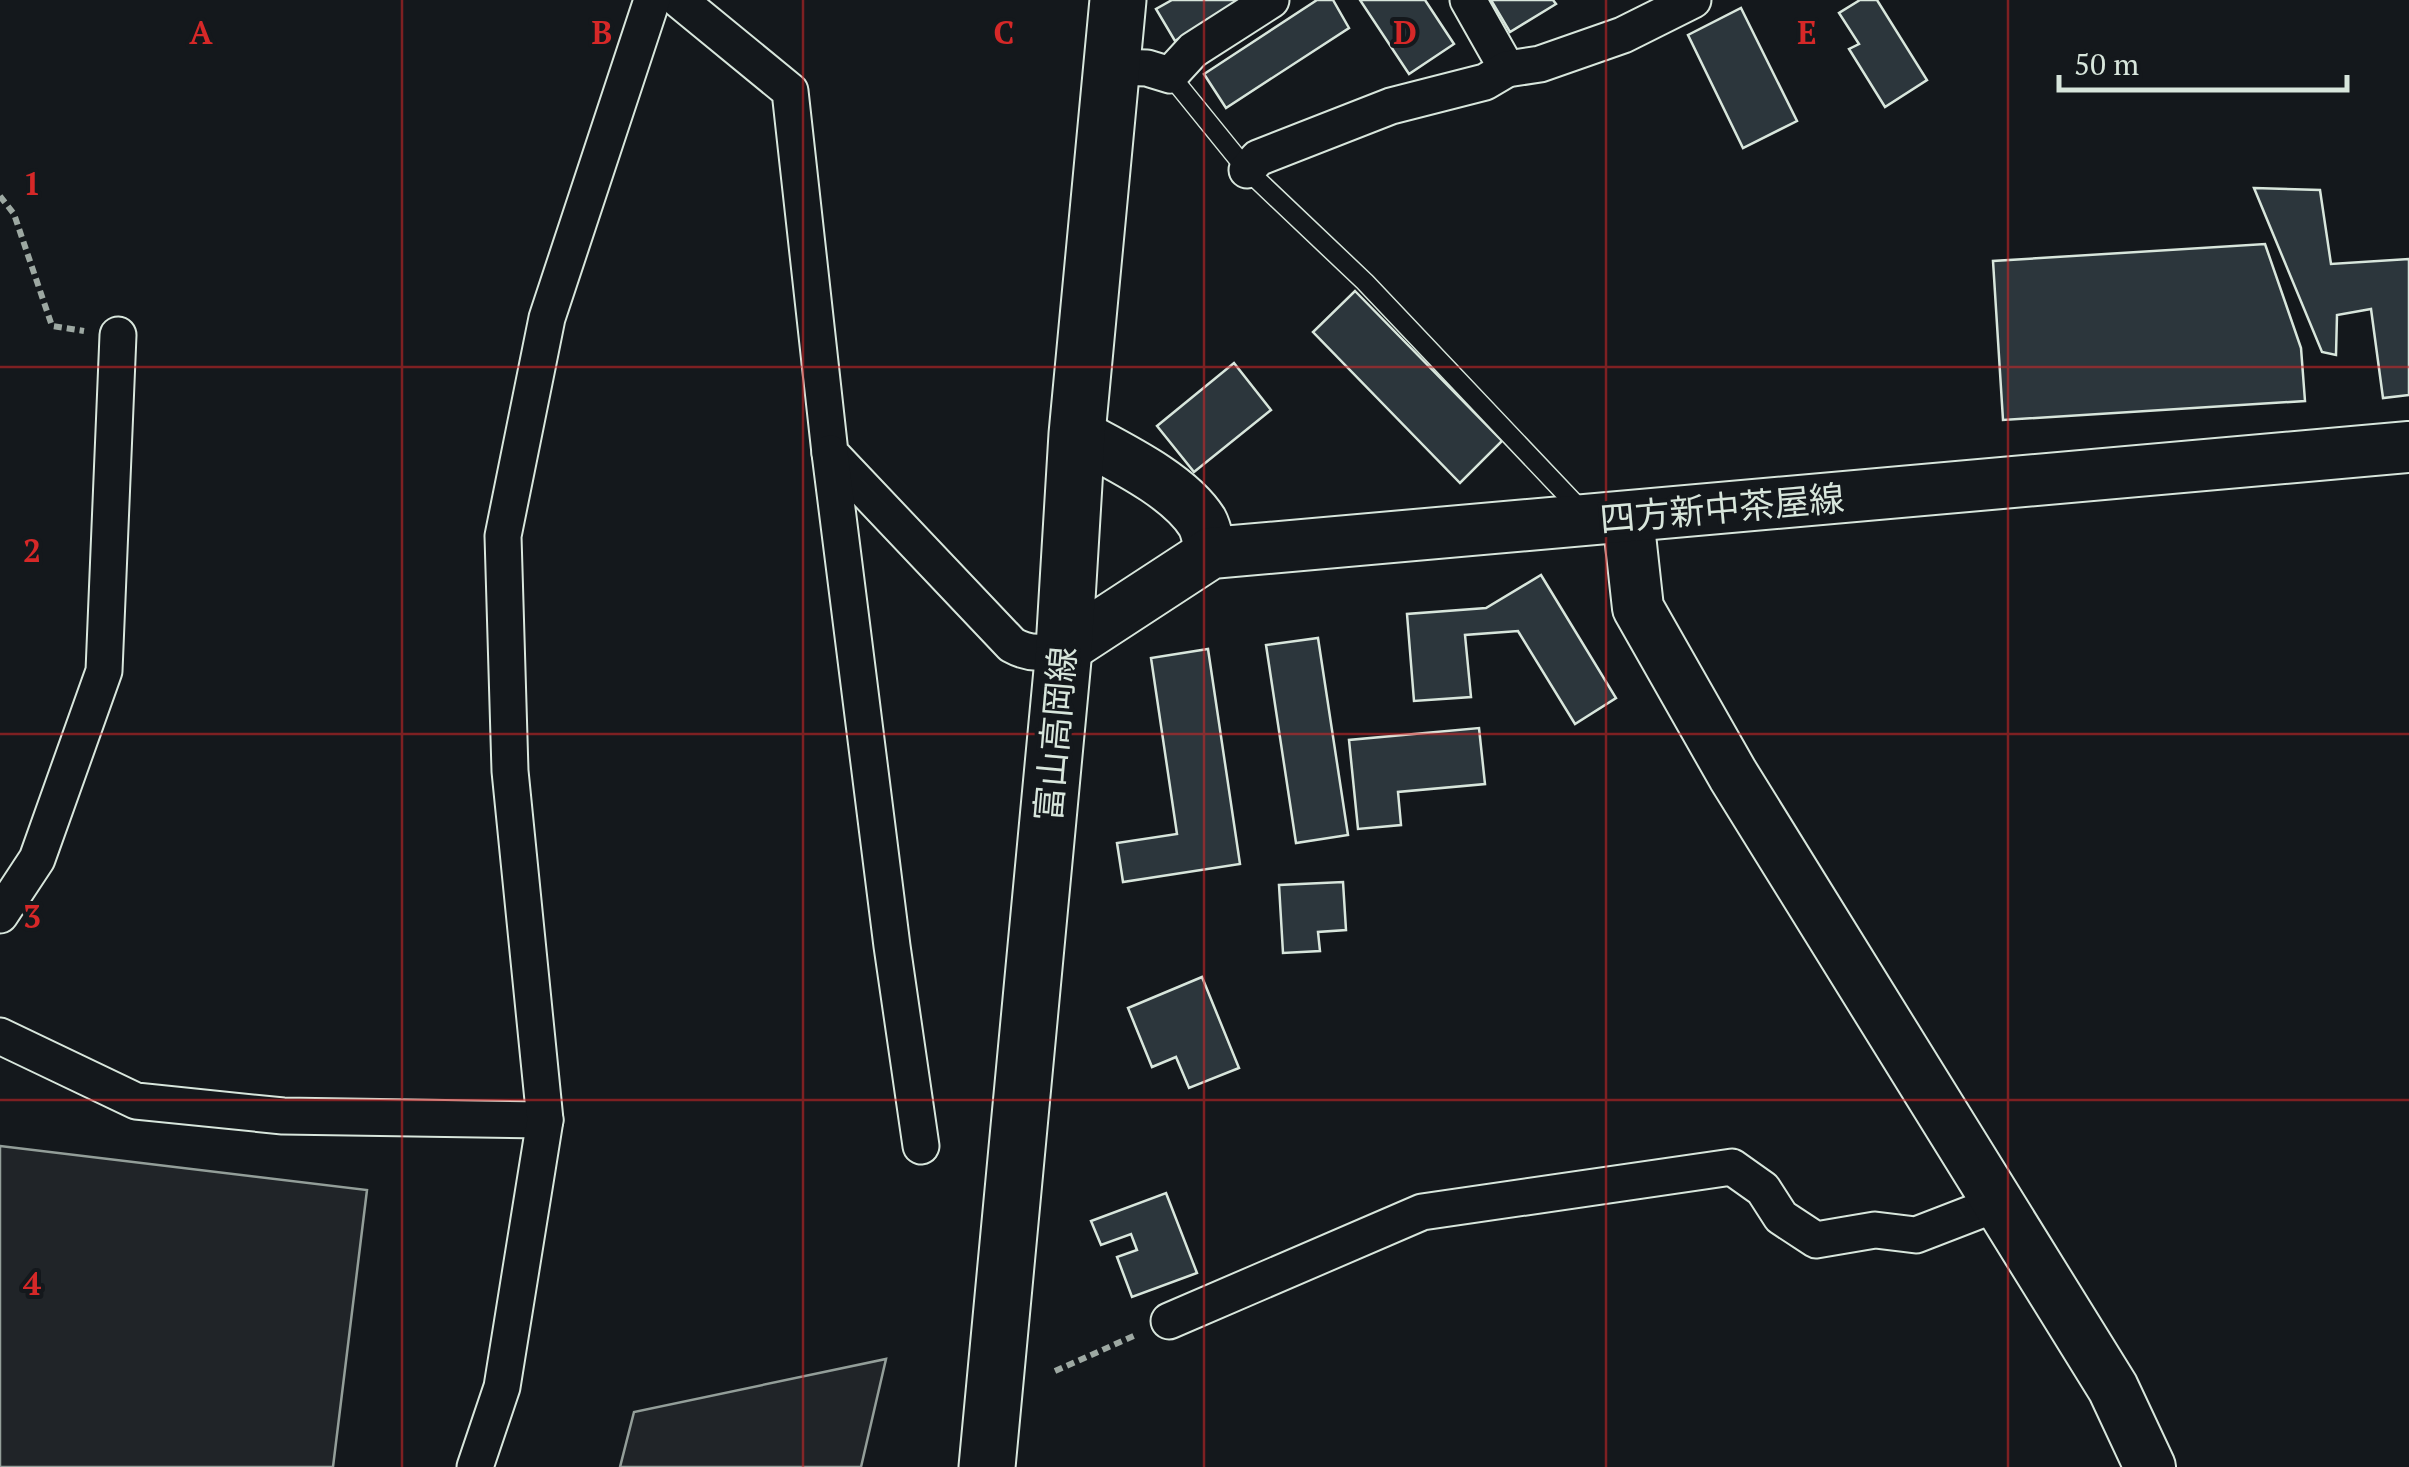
<svg xmlns="http://www.w3.org/2000/svg" width="2409" height="1467" font-family="'PT Serif','Noto Sans JP',serif">
<style>
.green{fill:#202428;stroke:#939e99;stroke-width:2.5}
.building{fill:#2c363c;stroke:#d8e6dc;stroke-width:2.5}
.lines{fill:none;stroke-linecap:round;stroke-linejoin:round}
.lane-casing{stroke:#d8e6dc;stroke-width:21}
.street-casing{stroke:#d8e6dc;stroke-width:39}
.secondary-casing{stroke:#d8e6dc;stroke-width:54}
.primary-casing{stroke:#d8e6dc;stroke-width:59}
.path{stroke:#9da8a2;stroke-width:6;stroke-dasharray:8 5;stroke-linecap:butt}
.lane{stroke:#14181c;stroke-width:18}
.street{stroke:#14181c;stroke-width:35}
.secondary{stroke:#14181c;stroke-width:50}
.primary{stroke:#14181c;stroke-width:55}
.grid{fill:none;stroke:#d62828;stroke-width:2.5;stroke-opacity:0.55}
.labels{text-anchor:middle;dominant-baseline:central;stroke-width:8;stroke-linejoin:round;paint-order:stroke}
.street-label{font-size:35px;fill:#d8e6dc;stroke:#14181c}
.grid-label{font-size:32px;text-anchor:middle;font-weight:bold;fill:#d62828;stroke:#14181c;stroke-width:8;stroke-linejoin:round;paint-order:stroke}
</style>
<rect width="100%" height="100%" fill="#14181c"/>
<g class="green">
<path d="M 0,1146 L 367,1190 L 333,1467 L 0,1467 Z"/>
<path d="M 886,1359 L 861,1467 L 620,1467 L 634,1412 Z"/>
</g>
<g class="building">
<path d="M 1172,0 L 1238,0 L 1175,41 L 1156,9 Z"/>
<path d="M 1317,0 L 1333,0 L 1349,28 L 1226,108 L 1204,74 Z"/>
<path d="M 1360,0 L 1425,0 L 1454,44 L 1409,74 Z"/>
<path d="M 1491,0 L 1553,0 L 1556,4 L 1510,32 Z"/>
<path d="M 1860,0 L 1877,0 L 1927,80 L 1885,107 L 1849,49 L 1859,44 L 1839,13 Z"/>
<path d="M 1741,8 L 1797,121 L 1743,148 L 1688,35 Z"/>
<path d="M 2254,188 L 2320,190 L 2331,264 L 2409,259 L 2409,395 L 2383,398 L 2371,309 L 2337,315 L 2336,355 L 2322,352 Z"/>
<path d="M 2265,244 L 2301,348 L 2305,401 L 2003,420 L 1993,261 Z"/>
<path d="M 1355,291 L 1502,441 L 1460,483 L 1313,332 Z"/>
<path d="M 1234,363 L 1271,410 L 1194,472 L 1157,426 Z"/>
<path d="M 1541,575 L 1616,698 L 1575,724 L 1518,631 L 1465,635 L 1471,697 L 1414,701 L 1407,614 L 1486,608 Z"/>
<path d="M 1318,638 L 1348,835 L 1296,843 L 1266,645 Z"/>
<path d="M 1208,649 L 1240,864 L 1123,882 L 1117,843 L 1177,834 L 1151,658 Z"/>
<path d="M 1479,728 L 1485,784 L 1398,792 L 1401,825 L 1358,829 L 1349,740 Z"/>
<path d="M 1343,882 L 1346,930 L 1318,932 L 1320,951 L 1283,953 L 1279,885 Z"/>
<path d="M 1202,977 L 1239,1068 L 1189,1088 L 1176,1057 L 1152,1067 L 1128,1008 Z"/>
<path d="M 1166,1193 L 1197,1273 L 1132,1297 L 1117,1257 L 1137,1250 L 1131,1234 L 1101,1245 L 1091,1221 Z"/>
</g>
<g class="lines">
<defs>
<path id="lane" d="M 1170,75 L 1247,170 L 1365,282 L 1581,510"/>
<g id="street">
<path d="M 679,0 L 790,91 L 830,453 L 1012,645 C 1030,655 1044,653 1064,649"/>
<path d="M 1468,0 L 1507,69"/>
<path d="M 1112,67 L 1147,68 L 1170,75 L 1193,50 L 1271,0"/>
<path d="M 1247,170 L 1258,158 L 1391,106 L 1485,82 L 1507,69 L 1540,64 L 1623,35 L 1693,0"/>
<path d="M 830,453 L 892,946 L 921,1146"/>
<path d="M 0,915 L 37,859 L 104,671 L 118,335"/>
<path d="M 0,1036 L 136,1101 L 283,1116 L 545,1120"/>
<path d="M 1169,1321 L 1422,1212 L 1732,1167 L 1763,1189 L 1781,1217 L 1816,1240 L 1875,1230 L 1916,1235 L 1999,1203"/>
<path d="M 475,1467 L 502,1387 L 545,1120 L 510,771 L 503,536 L 547,318 L 652,0"/>
</g>
<g id="secondary">
<path d="M 1077,434 C 1115,455 1178,484 1202,522 C 1207,531 1208,542 1211,553"/>
<path d="M 1628,517 L 1638,608 L 1733,775 L 2113,1388 L 2150,1467"/>
<path d="M 1064,649 L 1211,553 L 2409,447"/>
</g>
<path id="primary" d="M 987,1467 L 1064,649 L 1077,434 L 1118,0"/>
</defs>
<use href="#lane" class="lane-casing"/>
<use href="#street" class="street-casing"/>
<use href="#secondary" class="secondary-casing"/>
<use href="#primary" class="primary-casing"/>
<g class="path">
<path d="M 0,196 L 14,214 L 52,326 L 84,331"/>
<path d="M 1055,1371 L 1136,1335"/>
</g>
<use href="#lane" class="lane"/>
<use href="#street" class="street"/>
<use href="#secondary" class="secondary"/>
<use href="#primary" class="primary"/>
</g>
<path class="grid" d="M 402,0 L 402,1467M 803,0 L 803,1467M 1204,0 L 1204,1467M 1606,0 L 1606,1467M 2008,0 L 2008,1467M 0,367 L 2409,367M 0,734 L 2409,734M 0,1100 L 2409,1100"/>
<g class="labels">
<g class="street-label">
<text transform="translate(1722 508) rotate(-5)">四方新中茶屋線</text>
<text transform="translate(1055 734) rotate(-85)">富山高岡線</text>
</g>
</g>
<g class="grid-label">
<text x="201" y="44">A</text>
<text x="602" y="44">B</text>
<text x="1004" y="44">C</text>
<text x="1405" y="44">D</text>
<text x="1807" y="44">E</text>
<text x="32" y="195">1</text>
<text x="32" y="562">2</text>
<text x="32" y="928">3</text>
<text x="32" y="1295">4</text>
</g>
<path d="M2059 75v15h288v-15" fill="none" stroke="#d8e6dc" stroke-width="5"/>
<text x="2074" y="75" font-size="30" fill="#d8e6dc" stroke="#14181c" stroke-width="8" paint-order="stroke">50 m</text>
</svg>
